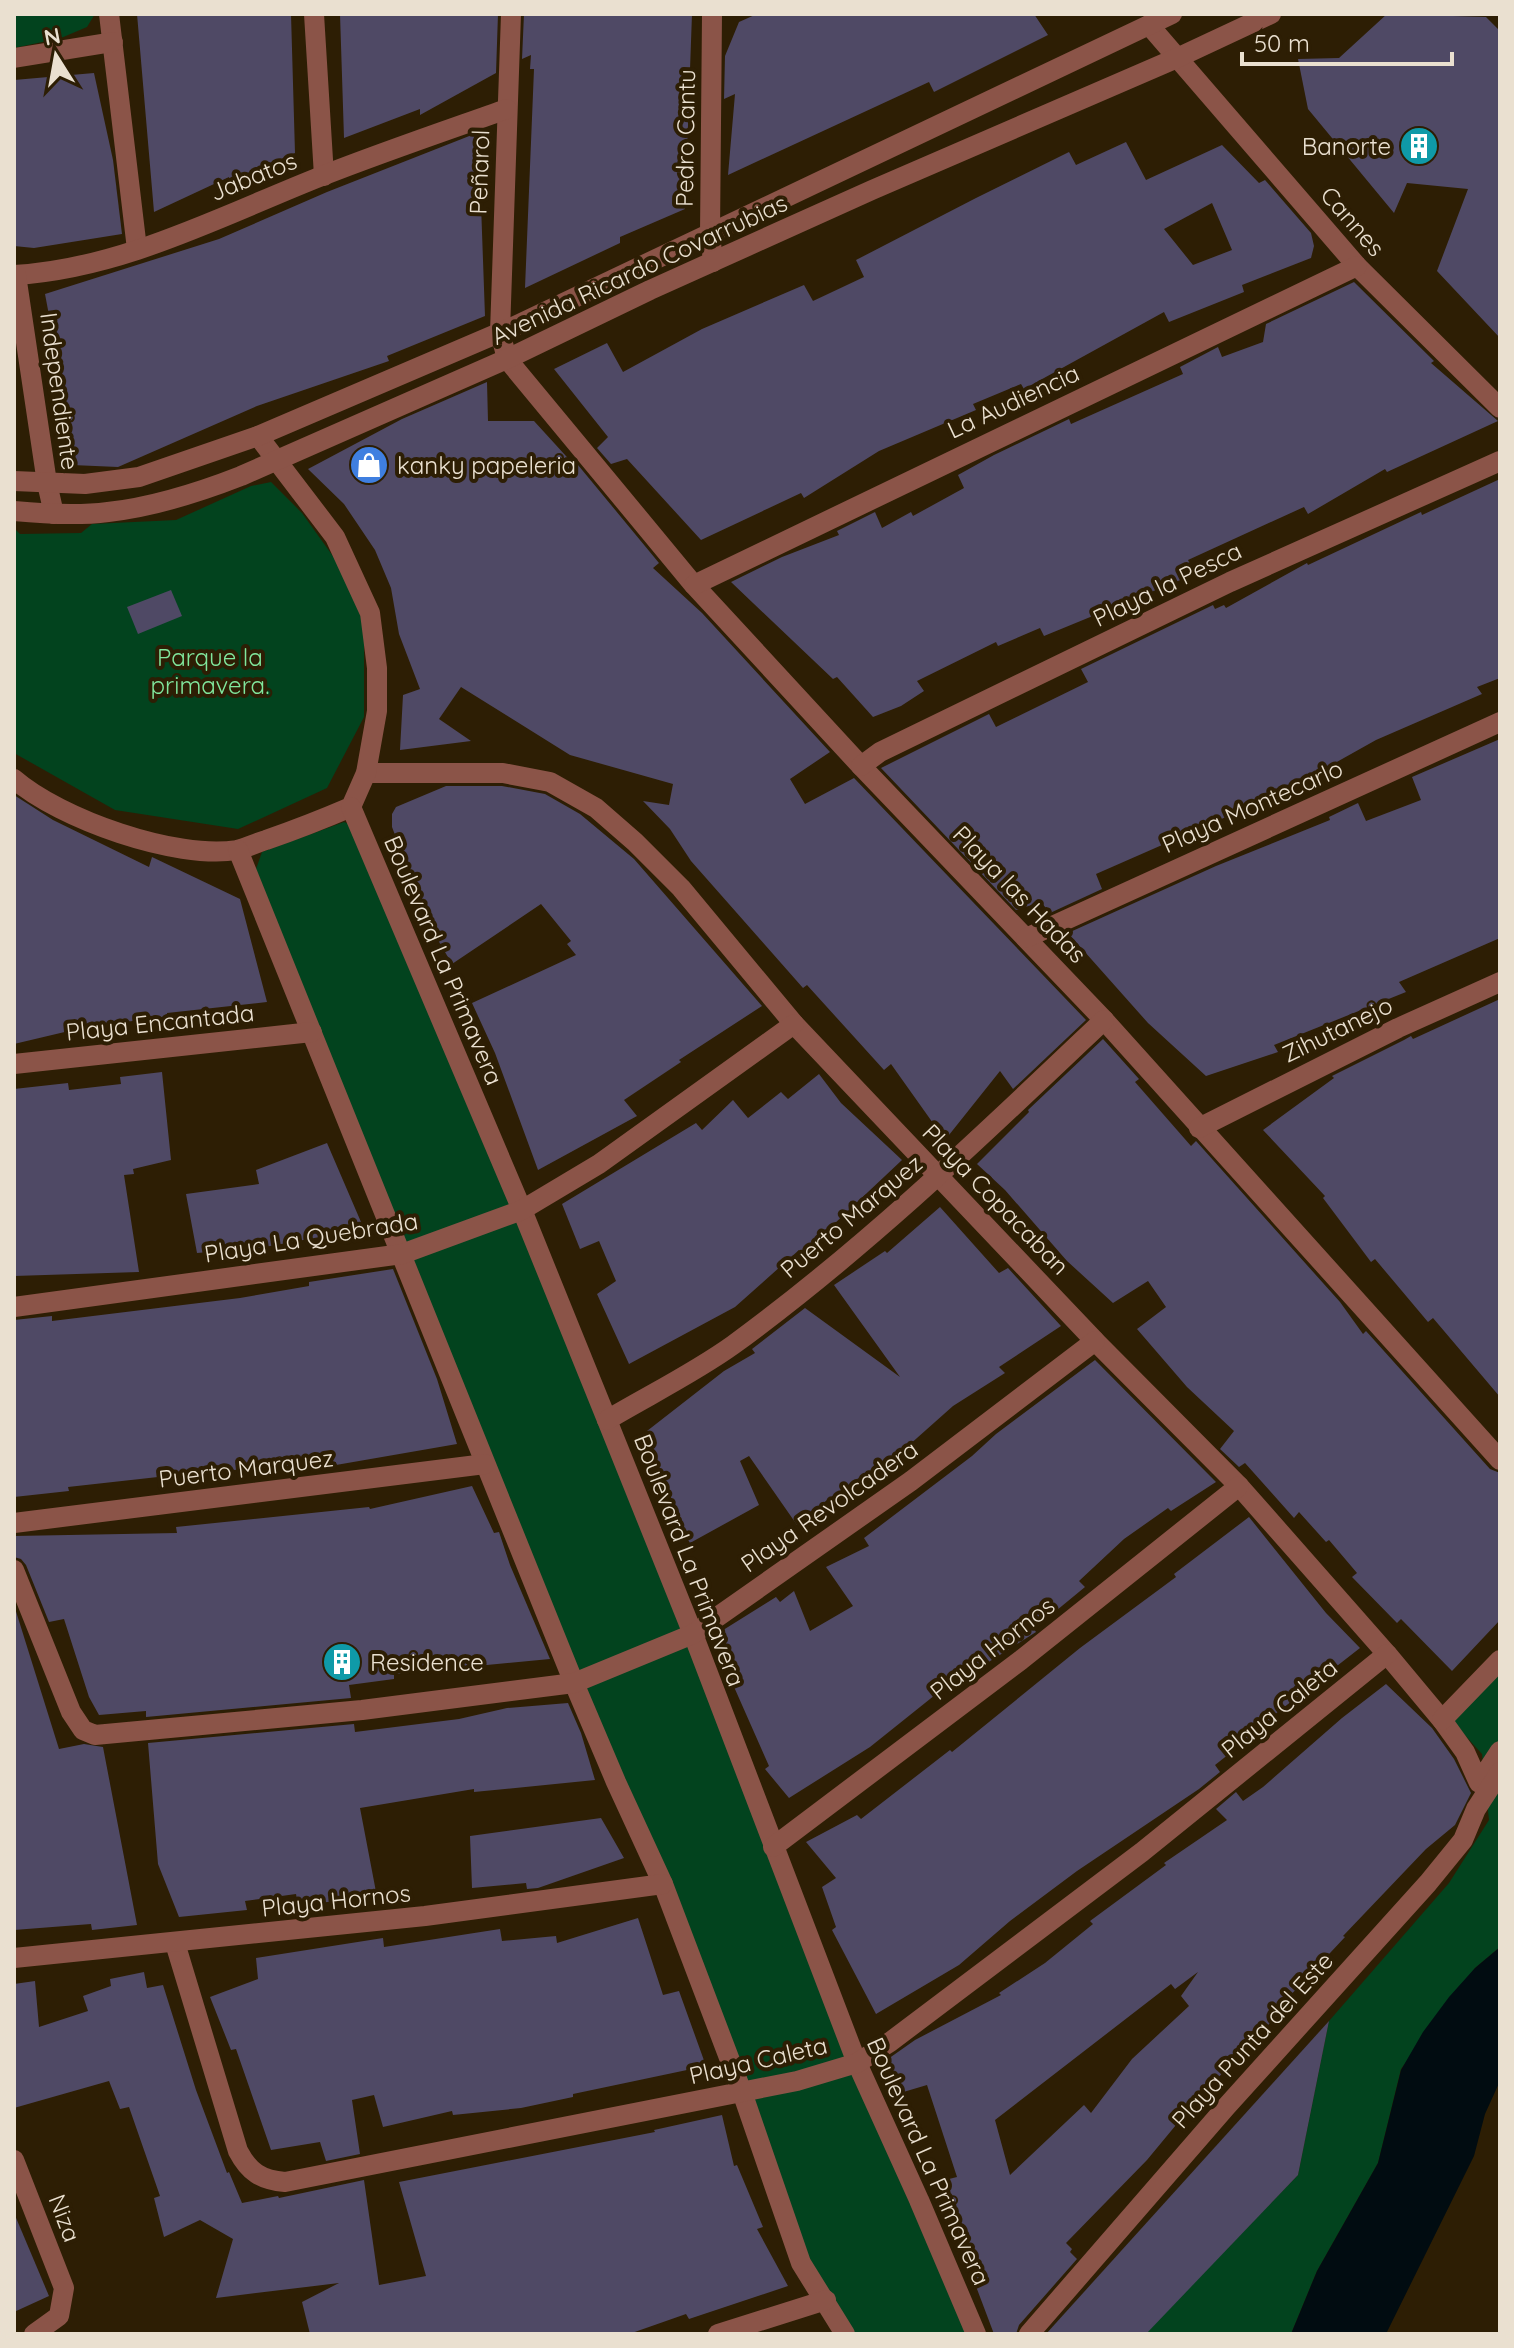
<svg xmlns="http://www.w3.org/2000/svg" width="1514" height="2348" font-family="Quicksand,sans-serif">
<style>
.green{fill:#02431e}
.water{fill:#010c11}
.building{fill:#4f4965;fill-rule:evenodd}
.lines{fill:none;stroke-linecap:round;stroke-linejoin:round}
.minor{stroke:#8b5448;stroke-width:20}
.tertiary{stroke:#8b5448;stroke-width:20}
.labels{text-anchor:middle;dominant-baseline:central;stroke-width:8;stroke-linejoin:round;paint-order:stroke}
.street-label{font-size:24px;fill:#eae0d0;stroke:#2d1e04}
.poi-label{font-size:24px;fill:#eae0d0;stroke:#2d1e04;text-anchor:start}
.park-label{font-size:24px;fill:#80e79d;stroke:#2d1e04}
</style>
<rect width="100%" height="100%" fill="#2d1e04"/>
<g class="green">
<path d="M 14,14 L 95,14 L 87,27 L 61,38 L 14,48 Z"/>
<path d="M 271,482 L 302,513 L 340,566 L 364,618 L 364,717 L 327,788 L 238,829 L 115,810 L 14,753 L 14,528 L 20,534 L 81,533 L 92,524 L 176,520 L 251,486 Z"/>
<path d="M 344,822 L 349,824 L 518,1215 L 969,2334 L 846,2334 L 801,2248 L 256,869 L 262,852 Z"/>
<path d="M 1500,1670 L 1500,1947 L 1475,1968 L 1401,2069 L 1378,2163 L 1317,2271 L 1291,2334 L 1145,2334 L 1298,2175 L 1329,2021 L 1449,1883 L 1489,1820 L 1482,1754 L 1453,1722 Z"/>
</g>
<path class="water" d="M 1500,1947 L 1500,2081 L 1485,2114 L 1474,2156 L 1386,2334 L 1291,2334 L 1317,2271 L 1378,2163 L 1401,2070 L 1423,2032 L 1449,1997 L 1475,1968 Z"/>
<g class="building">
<path d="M 137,14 L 291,14 L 295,153 L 230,181 L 229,177 L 154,212 Z"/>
<path d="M 340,14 L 498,14 L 496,73 L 420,115 L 420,109 L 344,138 Z"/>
<path d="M 524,14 L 692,14 L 685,209 L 620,237 L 620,243 L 525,288 L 534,69 L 530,69 L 531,55 L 522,59 Z"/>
<path d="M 757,14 L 1034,14 L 1048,35 L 934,92 L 929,82 L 728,175 L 735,94 L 724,99 L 725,56 L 739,22 Z"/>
<path d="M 1387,14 L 1486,17 L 1500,31 L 1500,338 L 1437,271 L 1468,189 L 1407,183 L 1394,213 L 1308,109 L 1298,59 L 1339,58 Z"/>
<path d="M 94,73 L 113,160 L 122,234 L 34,248 L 14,246 L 14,80 Z"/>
<path d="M 482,131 L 481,204 L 485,316 L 387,356 L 389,361 L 257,406 L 118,467 L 72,465 L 63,390 L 45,294 L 219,239 L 327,192 Z"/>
<path d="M 1126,142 L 1146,180 L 1222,145 L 1259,183 L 1265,180 L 1311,233 L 1314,246 L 1311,258 L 1242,285 L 1244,292 L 1169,322 L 1164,312 L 1024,389 L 1021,384 L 973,404 L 976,410 L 879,451 L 804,498 L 801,493 L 701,540 L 627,459 L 611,464 L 597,448 L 608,437 L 554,369 L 607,343 L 623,372 L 702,329 L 804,285 L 813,301 L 864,277 L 856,260 L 976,198 L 1069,152 L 1076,165 ZM 1212,203 L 1232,250 L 1193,265 L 1164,229 Z"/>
<path d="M 1354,282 L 1434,361 L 1431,363 L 1498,421 L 1387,472 L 1385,469 L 1308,514 L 1304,507 L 1188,560 L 1195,574 L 1044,636 L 1040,628 L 998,646 L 996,642 L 917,681 L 924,691 L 901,706 L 873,717 L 837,677 L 833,679 L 731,582 L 782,557 L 839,535 L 837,531 L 875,512 L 882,528 L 911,512 L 913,516 L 964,488 L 958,475 L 994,455 L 1069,419 L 1071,424 L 1183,374 L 1180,367 L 1218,347 L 1222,357 L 1263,342 L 1266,324 Z"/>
<path d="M 487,382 L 488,421 L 534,421 L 576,467 L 578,465 L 659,563 L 653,568 L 702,613 L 830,752 L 790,779 L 805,804 L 854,778 L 1086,1020 L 1013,1089 L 1000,1071 L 945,1140 L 891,1064 L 884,1070 L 807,985 L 803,988 L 691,861 L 670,829 L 643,801 L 669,805 L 673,784 L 570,755 L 461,687 L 439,719 L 471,741 L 400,750 L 403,695 L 420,689 L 399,634 L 391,588 L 375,550 L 344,504 L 308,469 L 402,419 Z"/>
<path d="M 1500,479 L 1500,678 L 1477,687 L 1482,694 L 1376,740 L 1285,791 L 1096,874 L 1102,889 L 1050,913 L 1041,902 L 1016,910 L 881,768 L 989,714 L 996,727 L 1088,682 L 1081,669 L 1213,605 L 1215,609 L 1224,605 L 1226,608 L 1307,563 L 1308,565 L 1421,512 L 1422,515 Z"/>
<path d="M 171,590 L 182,616 L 138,634 L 127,607 Z"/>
<path d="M 1500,739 L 1500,938 L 1399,982 L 1406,992 L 1274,1045 L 1278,1052 L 1206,1076 L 1148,1023 L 1068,933 L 1216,866 L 1330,820 L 1329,817 L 1358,803 L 1366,821 L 1421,800 L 1412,777 Z"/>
<path d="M 446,786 L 502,786 L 545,794 L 580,814 L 634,859 L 762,1006 L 679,1060 L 681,1062 L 624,1100 L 637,1116 L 538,1170 L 495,1053 L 472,1003 L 576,955 L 567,944 L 571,941 L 541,904 L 452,964 L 418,906 L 421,904 L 392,827 L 392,814 L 396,807 Z"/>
<path d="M 14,795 L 53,820 L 149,867 L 152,857 L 240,899 L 267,1002 L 167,1013 L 167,1017 L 90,1026 L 14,1044 Z"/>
<path d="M 1500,999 L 1500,1397 L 1433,1318 L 1428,1322 L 1375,1259 L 1371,1262 L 1323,1198 L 1325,1196 L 1263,1130 L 1334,1078 L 1332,1076 L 1404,1040 L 1411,1036 L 1413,1039 Z"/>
<path d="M 1103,1039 L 1139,1079 L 1135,1082 L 1191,1146 L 1196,1141 L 1340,1302 L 1363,1334 L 1366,1331 L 1490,1469 L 1500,1473 L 1500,1620 L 1452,1671 L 1401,1619 L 1397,1623 L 1352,1577 L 1357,1573 L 1329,1540 L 1326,1542 L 1299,1512 L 1294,1518 L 1245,1463 L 1239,1467 L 1220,1449 L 1234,1431 L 1187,1387 L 1137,1329 L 1166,1307 L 1148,1281 L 1113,1303 L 1067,1261 L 1005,1190 L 977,1164 L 1029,1112 L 1028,1110 Z"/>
<path d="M 162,1072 L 171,1160 L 133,1169 L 134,1174 L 124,1175 L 139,1272 L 14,1276 L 14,1089 L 68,1083 L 69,1090 L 121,1084 L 120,1077 Z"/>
<path d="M 819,1074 L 841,1103 L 902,1160 L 799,1257 L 799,1250 L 735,1307 L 629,1364 L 597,1294 L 616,1281 L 599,1241 L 580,1249 L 562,1204 L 696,1123 L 702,1130 L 733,1100 L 748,1118 L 781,1092 L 788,1099 Z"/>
<path d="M 327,1143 L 364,1229 L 259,1248 L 197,1253 L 186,1194 L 259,1184 L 256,1170 Z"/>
<path d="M 940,1207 L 999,1273 L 1008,1268 L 1061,1326 L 999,1367 L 1005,1373 L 953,1406 L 872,1478 L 868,1472 L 827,1500 L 797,1525 L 749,1456 L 740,1461 L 759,1505 L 690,1543 L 666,1504 L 672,1500 L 647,1439 L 647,1431 L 724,1371 L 755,1353 L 752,1349 L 805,1308 L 900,1377 L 834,1285 L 885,1251 L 887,1253 Z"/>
<path d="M 393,1269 L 437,1379 L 457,1444 L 336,1465 L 336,1462 L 194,1473 L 68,1487 L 69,1491 L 14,1497 L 14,1320 L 52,1316 L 52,1321 L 240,1298 L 309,1286 L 309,1282 Z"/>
<path d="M 1095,1360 L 1216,1482 L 1171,1511 L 1168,1508 L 1124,1539 L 1079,1581 L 1085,1587 L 1034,1629 L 1036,1632 L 968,1675 L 965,1671 L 870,1747 L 789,1798 L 765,1769 L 769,1766 L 712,1637 L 776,1597 L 780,1602 L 794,1591 L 810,1631 L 853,1606 L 826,1567 L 869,1546 L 864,1538 L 972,1456 L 996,1434 Z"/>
<path d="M 472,1486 L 494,1533 L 499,1532 L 510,1565 L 550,1659 L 394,1674 L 394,1679 L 349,1685 L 351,1698 L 146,1717 L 146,1711 L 99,1715 L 89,1697 L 64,1619 L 49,1622 L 26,1565 L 21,1559 L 14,1557 L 14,1536 L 177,1533 L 176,1527 L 369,1507 L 370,1509 Z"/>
<path d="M 1249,1517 L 1326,1613 L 1360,1648 L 1274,1715 L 1276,1717 L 1215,1765 L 1220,1772 L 1199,1789 L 1077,1871 L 1010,1921 L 959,1965 L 876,2014 L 832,1930 L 836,1927 L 822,1887 L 836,1878 L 806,1842 L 857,1815 L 861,1819 L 950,1750 L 952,1752 L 1080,1648 L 1176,1577 L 1174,1574 Z"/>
<path d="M 14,1605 L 59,1749 L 84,1744 L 103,1747 L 137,1925 L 92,1930 L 91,1924 L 14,1930 Z"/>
<path d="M 1386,1684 L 1432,1728 L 1454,1759 L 1471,1793 L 1455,1825 L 1426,1849 L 1343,1936 L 1345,1937 L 1286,2000 L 1289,2003 L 1195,2102 L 1147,2160 L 1066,2243 L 1072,2249 L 1070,2252 L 1077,2259 L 1019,2325 L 1016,2334 L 994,2334 L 960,2244 L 962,2243 L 941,2181 L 957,2177 L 927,2085 L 900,2093 L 888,2059 L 915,2040 L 1001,1995 L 999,1993 L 1045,1963 L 1093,1924 L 1090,1921 L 1166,1865 L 1164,1863 L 1227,1820 L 1216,1809 L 1236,1792 L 1243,1801 L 1263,1787 L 1342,1718 ZM 1198,1972 L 1181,1996 L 1189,2006 L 1132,2059 L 1091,2113 L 1084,2105 L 1010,2175 L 995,2120 L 1171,1984 L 1175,1989 Z"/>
<path d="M 568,1703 L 581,1733 L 595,1780 L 474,1792 L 474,1789 L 360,1808 L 377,1897 L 298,1905 L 296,1894 L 245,1901 L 247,1910 L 179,1917 L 158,1864 L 148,1743 L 354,1724 L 355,1732 L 459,1719 L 507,1708 Z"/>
<path d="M 601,1818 L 624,1858 L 538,1888 L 527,1889 L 526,1883 L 472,1888 L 470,1836 Z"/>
<path d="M 638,1918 L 663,1995 L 679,1991 L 706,2066 L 573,2094 L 573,2097 L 521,2108 L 453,2115 L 452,2111 L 383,2127 L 374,2095 L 352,2100 L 360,2154 L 326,2161 L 320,2142 L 271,2150 L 236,2049 L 231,2050 L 210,1997 L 258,1979 L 256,1958 L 383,1938 L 384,1947 L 500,1929 L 502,1941 L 556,1936 L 557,1943 Z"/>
<path d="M 144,1972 L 147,1988 L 163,1985 L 196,2090 L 227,2173 L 229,2172 L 242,2203 L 278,2196 L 279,2198 L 364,2180 L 379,2285 L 426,2276 L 399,2182 L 655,2132 L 654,2130 L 722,2115 L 734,2166 L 737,2165 L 763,2227 L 757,2229 L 788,2286 L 689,2319 L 686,2314 L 629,2334 L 310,2334 L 302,2302 L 339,2283 L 216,2298 L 233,2239 L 200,2220 L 164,2237 L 154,2198 L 160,2196 L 129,2107 L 120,2109 L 109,2081 L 14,2108 L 14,1984 L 35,1981 L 39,2027 L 88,2011 L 83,1996 L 111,1986 L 110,1979 Z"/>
<path d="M 1329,2021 L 1298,2175 L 1146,2334 L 1046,2334 Z"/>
<path d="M 14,2213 L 49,2296 L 14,2312 Z"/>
</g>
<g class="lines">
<g class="minor">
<path d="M 109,14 L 137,249"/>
<path d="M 314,14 L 324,176"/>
<path d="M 511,14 L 500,332 L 507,359 L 694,585 L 861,766 L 1104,1020 L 1500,1460"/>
<path d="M 712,14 L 710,233 L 713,262"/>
<path d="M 1149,25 L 1357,266 L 1500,408"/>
<path d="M 14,58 L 113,42"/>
<path d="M 14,275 C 122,269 223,215 322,176 C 383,152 445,131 507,109"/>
<path d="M 16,275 L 47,483 L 54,514"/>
<path d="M 694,585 L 1357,266"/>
<path d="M 861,766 L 880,752 L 1230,582 L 1500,461"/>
<path d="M 366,773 L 503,773 L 550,782 L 596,808 L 635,842 L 681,888 L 794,1024 L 1095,1341 L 1239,1486 L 1387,1654 L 1442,1720 L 1465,1752 L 1479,1783 L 1500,1751"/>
<path d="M 14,779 C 60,819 176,860 237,850 C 246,848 256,843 266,840 C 295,830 323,819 351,807 L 366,773 L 377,711 L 377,668 L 370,613 L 335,537 L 258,436"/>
<path d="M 351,807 L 522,1210 L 607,1420 L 693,1634 L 857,2063 L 919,2200 L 976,2334"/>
<path d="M 238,850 L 574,1683 L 616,1782 L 663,1884 L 742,2092 L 801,2263 L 845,2334"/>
<path d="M 1026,938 L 1500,722"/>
<path d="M 14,1064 L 312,1032"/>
<path d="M 1199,1128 L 1398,1028 L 1500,982"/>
<path d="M 14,1307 L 402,1254 L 522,1210 L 599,1164 L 794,1024"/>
<path d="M 607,1420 C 649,1395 694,1373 733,1345 C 866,1248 985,1133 1104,1020"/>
<path d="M 14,1523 L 485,1464"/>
<path d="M 14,1570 L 71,1712 L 83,1730 L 95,1735 L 362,1710 L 574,1683 L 693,1634 L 911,1481 L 1095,1341"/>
<path d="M 1442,1720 L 1500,1660"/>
<path d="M 773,1847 L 1021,1660 L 1239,1486"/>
<path d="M 175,1943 L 238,2151 C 249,2172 261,2180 285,2182 L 797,2081 L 857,2063 L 890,2042 L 1142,1852 L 1387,1654"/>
<path d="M 14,1958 L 425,1916 L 663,1884"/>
<path d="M 14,2160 L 64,2288 L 59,2316 L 34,2334"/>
<path d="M 718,2334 L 826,2300"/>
<path d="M 1029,2334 L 1226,2107 L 1428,1883 L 1463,1840 L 1476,1809 L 1500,1772"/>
</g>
<g class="tertiary">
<path d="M 14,481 L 85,484 L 139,477 L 258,436 L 515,326 L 1172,14"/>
<path d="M 14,511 C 45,514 77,516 108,512 C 153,507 200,492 241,476 L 507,359 L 650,290 L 872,190 L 1177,58 L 1271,14"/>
</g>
</g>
<defs>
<symbol id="building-disc" viewBox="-11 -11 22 22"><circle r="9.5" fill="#0f9aa8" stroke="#2d1e04"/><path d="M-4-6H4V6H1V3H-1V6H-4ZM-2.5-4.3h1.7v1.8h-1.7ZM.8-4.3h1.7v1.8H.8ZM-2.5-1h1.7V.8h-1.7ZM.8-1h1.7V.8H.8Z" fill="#fff"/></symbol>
<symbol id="shop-disc" viewBox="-11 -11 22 22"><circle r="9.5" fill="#3f7fe0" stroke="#2d1e04"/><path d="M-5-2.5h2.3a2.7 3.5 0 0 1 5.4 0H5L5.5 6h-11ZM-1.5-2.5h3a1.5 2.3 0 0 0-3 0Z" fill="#fff"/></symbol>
</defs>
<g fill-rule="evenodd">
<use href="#building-disc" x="1397" y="124" width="44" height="44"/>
<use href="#shop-disc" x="347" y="443" width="44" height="44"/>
<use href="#building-disc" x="320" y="1640" width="44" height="44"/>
</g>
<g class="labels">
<g class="street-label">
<text transform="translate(685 138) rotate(-89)">Pedro Cantu</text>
<text transform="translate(479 172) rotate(-88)">Peñarol</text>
<text transform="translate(253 176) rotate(-22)">Jabatos</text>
<text transform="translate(1353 221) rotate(49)">Cannes</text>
<text transform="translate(639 269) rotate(-25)">Avenida Ricardo Covarrubias</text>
<text transform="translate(60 391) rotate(82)">Independiente</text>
<text transform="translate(1013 401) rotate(-25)">La Audiencia</text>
<text transform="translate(1167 584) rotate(-26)">Playa la Pesca</text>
<text transform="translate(1252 806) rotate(-24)">Playa Montecarlo</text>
<text transform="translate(1020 894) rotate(46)">Playa las Hadas</text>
<text transform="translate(444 960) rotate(67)">Boulevard La Primavera</text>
<text transform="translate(160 1022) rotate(-6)">Playa Encantada</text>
<text transform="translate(1337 1029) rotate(-26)">Zihutanejo</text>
<text transform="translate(996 1199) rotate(46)">Playa Copacaban</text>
<text transform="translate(851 1216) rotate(-40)">Puerto Marquez</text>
<text transform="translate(311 1237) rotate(-9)">Playa La Quebrada</text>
<text transform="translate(246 1468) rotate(-7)">Puerto Marquez</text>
<text transform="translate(829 1506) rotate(-35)">Playa Revolcadera</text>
<text transform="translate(690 1560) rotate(69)">Boulevard La Primavera</text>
<text transform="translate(992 1648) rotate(-38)">Playa Hornos</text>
<text transform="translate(1279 1708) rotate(-39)">Playa Caleta</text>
<text transform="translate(336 1900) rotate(-6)">Playa Hornos</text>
<text transform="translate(1252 2040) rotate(-48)">Playa Punta del Este</text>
<text transform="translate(758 2060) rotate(-13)">Playa Caleta</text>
<text transform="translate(929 2161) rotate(66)">Boulevard La Primavera</text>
<text transform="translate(65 2218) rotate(69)">Niza</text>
</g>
<g class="poi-label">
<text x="1391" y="146" text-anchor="end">Banorte</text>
<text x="397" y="465">kanky papeleria</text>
<text x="370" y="1662">Residence</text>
</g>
<g class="park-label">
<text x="210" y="657">Parque la<tspan x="210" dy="28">primavera.</tspan></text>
</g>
</g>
<rect width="1514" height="2348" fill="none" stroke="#eae0d0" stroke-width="32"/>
<g transform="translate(56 56) rotate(349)" stroke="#2d1e04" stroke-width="6" paint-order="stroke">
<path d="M0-6L14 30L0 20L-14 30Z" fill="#eae0d0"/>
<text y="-12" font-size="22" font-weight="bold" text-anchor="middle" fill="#eae0d0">N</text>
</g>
<path d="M1242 52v12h210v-12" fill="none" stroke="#eae0d0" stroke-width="4"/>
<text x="1254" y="52" font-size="24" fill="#eae0d0" stroke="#2d1e04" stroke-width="6" paint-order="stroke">50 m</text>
</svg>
